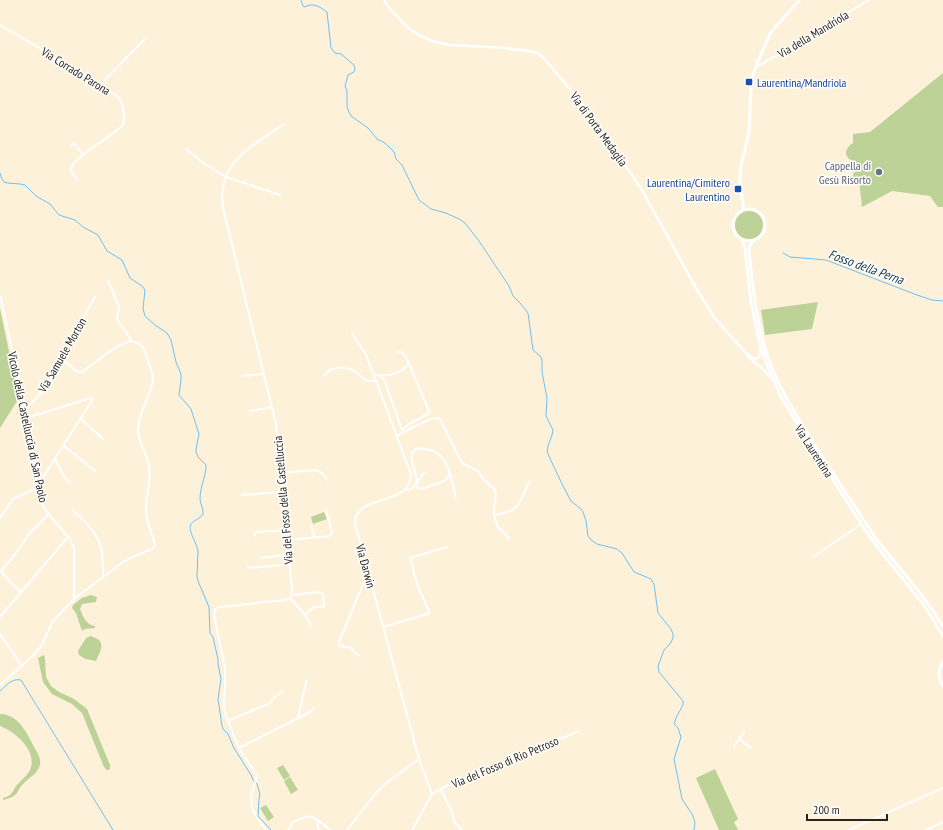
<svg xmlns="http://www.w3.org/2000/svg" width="943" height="830" font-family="'PT Sans Narrow',sans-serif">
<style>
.green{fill:#bcd296}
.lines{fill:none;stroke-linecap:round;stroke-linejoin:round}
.stream{stroke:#6fc0f0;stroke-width:1}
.minor{stroke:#fff;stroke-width:2}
.tertiary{stroke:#fff;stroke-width:2.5}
.secondary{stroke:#fff;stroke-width:3}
.transit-dot{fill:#1a4fb4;stroke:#fff;stroke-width:1.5}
.worship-dot{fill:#6b7280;stroke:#fff;stroke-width:1.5}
.labels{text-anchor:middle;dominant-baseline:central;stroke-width:3;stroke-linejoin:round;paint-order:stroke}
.street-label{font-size:12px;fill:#29251c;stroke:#fff}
.transit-label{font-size:12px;fill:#164399;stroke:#fff;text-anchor:start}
.worship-label{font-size:12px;fill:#5b616d;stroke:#fff;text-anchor:end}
.water-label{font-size:13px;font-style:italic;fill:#0f3347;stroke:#fff}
</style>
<rect width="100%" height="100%" fill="#fdf1da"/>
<g class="green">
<path d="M 943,73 L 943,207 L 938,207 L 930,196 L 892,191 L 862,207 L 859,180 C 852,178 851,174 857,169 L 856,162 L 849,159 C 843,153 847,147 853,143 L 853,134 L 870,132 Z"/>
<circle cx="749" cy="225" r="14"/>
<path d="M 818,302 L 812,329 L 765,335 L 761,310 Z"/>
<path d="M 0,309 L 19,398 L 0,428 Z"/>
<path d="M 324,512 L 327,519 L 313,524 L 311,517 Z"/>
<path d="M 91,595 L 97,597 L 96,602 L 82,604 L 80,609 C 83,616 86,625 95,626 L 95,628 L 85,629 L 82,631 L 76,613 L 72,608 L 73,605 L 82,598 Z"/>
<path d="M 91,636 C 94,637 98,639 100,641 C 104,647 98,656 96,661 L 85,659 L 79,655 L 78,651 L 86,638 Z"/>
<path d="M 44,655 L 45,659 L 46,677 L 51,686 L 59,692 L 74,699 L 87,709 L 110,765 L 110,768 L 109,770 L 107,770 L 104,767 L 82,713 L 72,704 L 52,694 L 43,682 L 38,658 Z"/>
<path d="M 0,714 C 17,713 28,734 34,747 C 37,752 41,758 40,764 C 39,773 27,779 22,785 C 19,788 18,793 15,795 C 11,798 7,799 3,800 L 3,798 C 6,797 9,796 11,794 C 14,791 15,786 18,784 C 23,778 29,775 31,767 C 36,749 14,731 0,726 Z"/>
<path d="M 283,765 L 290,776 L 284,780 L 277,768 Z"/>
<path d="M 715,769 L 738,819 L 734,822 L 738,830 L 719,830 L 696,778 Z"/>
<path d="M 290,777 L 298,790 L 291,794 L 284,781 Z"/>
<path d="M 266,805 L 274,817 L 268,821 L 260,808 Z"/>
</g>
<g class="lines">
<g class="stream">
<path d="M 301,0 L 303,6 L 305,7 C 313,2 320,7 327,12 L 331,48 L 335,53 L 341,54 L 354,65 L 355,69 L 354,72 L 348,75 L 345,86 L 347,91 L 347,107 L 349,112 L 351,116 L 368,128 L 377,139 L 385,143 L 394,152 L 396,159 L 402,165 L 419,200 L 431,209 L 446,213 L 459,219 L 465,223 L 479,241 L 509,286 L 513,296 L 521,304 L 528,313 L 533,350 L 541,357 L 542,360 L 542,372 L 547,398 L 546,416 L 553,430 L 552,435 L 548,446 L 547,452 L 563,486 L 571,501 L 580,508 L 583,512 L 586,521 L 588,536 L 591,540 L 597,544 L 617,549 L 622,553 L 634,572 L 651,579 L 654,584 L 658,613 L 671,629 L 673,634 L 673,638 L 670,644 L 664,650 L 658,666 L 659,672 L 683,701 L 683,705 L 676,718 L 674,724 L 678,728 L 681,737 L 674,759 L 682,799 L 692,814 L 695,822 L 694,830"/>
<path d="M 0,173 L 2,179 L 4,182 L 8,183 L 20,184 L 25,185 L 36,196 L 50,204 L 59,215 L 75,220 L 83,227 L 98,235 L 107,251 L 122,260 L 130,278 L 142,286 L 145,290 L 143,309 L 145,316 L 155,325 L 167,333 L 171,340 L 176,362 L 181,374 L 181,379 L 179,395 L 191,409 L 199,434 L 196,449 L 196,452 L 198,457 L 206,465 L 206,468 C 205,478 200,488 200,499 C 200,504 204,509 203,514 C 200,520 191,520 190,527 C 190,534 197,544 198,551 L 197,576 L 198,581 L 209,607 L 210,633 L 213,637 L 218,659 L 218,664 L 221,679 L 218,699 L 222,726 L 223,729 L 228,734 L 234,748 L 251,775 L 253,780 L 257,784 L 260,794 L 259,799 L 258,816 L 271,830"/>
<path d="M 783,253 L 790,257 L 815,259 L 826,260 L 917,295 L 932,300 L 943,301"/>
<path d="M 0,691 C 7,685 12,678 21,680 L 113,830"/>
</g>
<g class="minor">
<path d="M 0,25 L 26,40 L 117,96 C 124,102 125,117 123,125 C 111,137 74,157 70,170 L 77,180"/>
<path d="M 757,67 L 869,0"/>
<path d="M 99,86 L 145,39"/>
<path d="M 71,146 L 74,143 L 83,155"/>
<path d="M 186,149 L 205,164 L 226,177 L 280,195"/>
<path d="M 108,281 L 119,306 L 117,320 L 127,333 L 131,341"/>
<path d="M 0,295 L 25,408 L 37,486 L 41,501 L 46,511 L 70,539 L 74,548 L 74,599"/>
<path d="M 352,333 L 366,355 L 370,365 L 411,474 C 411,508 356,492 355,523 L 419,759 L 432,794"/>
<path d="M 374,375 C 387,377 400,374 409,364"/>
<path d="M 243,376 L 264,374"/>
<path d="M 324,376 C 331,365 346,366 356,372 C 359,374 361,377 364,379 C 367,381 372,381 376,381"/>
<path d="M 381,376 L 385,382 L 402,430 L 409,424 L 428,414 L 429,411 L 407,359 L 402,352 L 397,352"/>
<path d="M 25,408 L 33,402 L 48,385 L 62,354 L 95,297"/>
<path d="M 250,411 L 272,407"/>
<path d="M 27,418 L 90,398 L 93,399 L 38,485"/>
<path d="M 81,419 L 103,439"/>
<path d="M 397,436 C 406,431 428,418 438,418 L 440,419 L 461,461 L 464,464 L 478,471 L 483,479 L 495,490 L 496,495 L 494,507 L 494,516 L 498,527 L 508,537 L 509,539"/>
<path d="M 63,445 L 95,471"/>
<path d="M 55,459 L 63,475 L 70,483"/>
<path d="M 426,472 L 424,473 L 416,484 L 418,488 L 421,489 L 444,481 L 447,479 L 449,474"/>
<path d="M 281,473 L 316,470 L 322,473 L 327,480"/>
<path d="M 406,490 C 432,487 400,458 417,448 C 422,449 428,449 433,451 C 450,458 452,483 456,498"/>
<path d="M 242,495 L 282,492"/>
<path d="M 73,510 C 84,521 98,533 101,548 C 103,558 103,568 103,577"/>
<path d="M 494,516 C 500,513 506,513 512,510 C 522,504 524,491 530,481"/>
<path d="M 0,518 L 13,499 L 38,488"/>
<path d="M 311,526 L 315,538"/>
<path d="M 255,536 L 255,533 L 257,532 L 286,530"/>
<path d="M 287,540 L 330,536 L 332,532 L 326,510"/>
<path d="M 813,557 L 861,524"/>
<path d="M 262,558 L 288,554"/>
<path d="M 248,566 L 251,568 L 289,564"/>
<path d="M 21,592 L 10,582 L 1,571 L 16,553 L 29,534 L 49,514"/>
<path d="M 292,595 L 319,592 L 323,594 L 324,607 C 314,606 312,608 305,615"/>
<path d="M 290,598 L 305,615 L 311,626"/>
<path d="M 0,617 L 68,537"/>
<path d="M 383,627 L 427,614 L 429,613 L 429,611 L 418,587 L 410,558 L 447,547"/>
<path d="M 0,634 L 22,666"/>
<path d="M 359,656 L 351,648 L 345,647 L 339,645 L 339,642 L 364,582 L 369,578"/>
<path d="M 0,685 L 36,653 L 42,644 L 53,621 L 74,599 L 90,587 L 123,562 L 135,556 L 152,549 L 155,546 C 154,540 152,535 150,529 C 148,523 147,517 146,511 C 145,496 152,482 149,466 C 147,452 137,442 138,428 C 139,418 143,408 147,399 C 149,393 153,386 153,379 C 153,372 149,365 147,358 C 145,351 143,344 135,342 C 121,338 93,366 81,372 L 78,372 L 60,358"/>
<path d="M 298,718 L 304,691 L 307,680"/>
<path d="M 228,721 L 268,704 C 271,703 271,700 274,698 C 277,695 280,694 283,691"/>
<path d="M 739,739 L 751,748"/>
<path d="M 734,746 L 744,732"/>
<path d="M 239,748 L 310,712 L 314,708"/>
<path d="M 441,789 L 451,810 L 455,823 L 462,830"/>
<path d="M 319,821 L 317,824 L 319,830"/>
<path d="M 266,830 C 256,817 247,806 253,789 C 254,784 258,779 256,774 L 239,748 L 227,718 L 224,709 L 224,698 L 225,685 L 225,669 L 218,635 L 214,614 L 215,609 L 219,607 L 286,600 L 291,597 L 292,589 L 276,424 L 224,212 C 213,164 251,147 284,124"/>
<path d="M 288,830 L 293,822 L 308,816 C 317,818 323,824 330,830"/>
<path d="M 347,830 L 376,793 L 389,781 L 419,759"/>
<path d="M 412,830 L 432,794 L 446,786 L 579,731"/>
<path d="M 849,830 L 943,788"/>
<path d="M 926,830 L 943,822"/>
</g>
<g class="tertiary">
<path d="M 384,0 L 390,9 L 407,27 L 417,34 L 432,41 L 450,45 L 505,48 L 529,51 L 537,53 L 543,57 L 592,116 L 642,190 L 696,288 L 714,317 L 727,332 L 746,353 L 752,358 L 756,359 C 762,357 760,351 760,346"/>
<path d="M 748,357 L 764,370 L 772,379"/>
</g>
<g class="secondary">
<circle cx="749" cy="225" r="16"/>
<path d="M 744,209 L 740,188 L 740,178 L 741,166 L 749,132 L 751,89 L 753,75 L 758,61 L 770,34 L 776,26 L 800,0"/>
<path d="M 742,240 L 745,249 L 751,302 L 758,336 L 767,365 L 781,397 L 795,420 L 865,530 L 879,549 L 924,605 L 943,636"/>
<path d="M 754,241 L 750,245 L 749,250 C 752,284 756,319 766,351 C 777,386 796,415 815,445 C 834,475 854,505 873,534 C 896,566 924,593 943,627"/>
<path d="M 943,662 C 937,670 938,678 943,686"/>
</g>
</g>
<g class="transit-dot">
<rect x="745" y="78" width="8" height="8" rx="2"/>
<rect x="734" y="185" width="8" height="8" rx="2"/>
</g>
<circle class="worship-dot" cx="879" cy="172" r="4"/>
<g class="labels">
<g class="street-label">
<text transform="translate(813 34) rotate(-31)">Via della Mandriola</text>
<text transform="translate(76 71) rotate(32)">Via Corrado Parona</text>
<text transform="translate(599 129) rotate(54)">Via di Porta Medaglia</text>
<text transform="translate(62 355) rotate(-60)">Via Samuele Morton</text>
<text transform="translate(28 427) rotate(78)">Vicolo della Castelluccia di San Paolo</text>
<text transform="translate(814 451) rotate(57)">Via Laurentina</text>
<text transform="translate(283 500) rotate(-95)">Via del Fosso della Castelluccia</text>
<text transform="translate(366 566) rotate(75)">Via Darwin</text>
<text transform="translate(505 762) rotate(-23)">Via del Fosso di Rio Petroso</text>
</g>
<g class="transit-label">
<text x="757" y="82">Laurentina/Mandriola</text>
<text x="730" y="182" text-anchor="end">Laurentina/Cimitero<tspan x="730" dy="14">Laurentino</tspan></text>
</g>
<g class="worship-label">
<text x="871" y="165">Cappella di<tspan x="871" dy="14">Gesù Risorto</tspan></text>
</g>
<g class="water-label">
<text transform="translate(866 267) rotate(20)">Fosso della Perna</text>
</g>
</g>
<path d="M807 814v6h80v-6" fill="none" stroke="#29251c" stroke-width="2"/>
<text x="813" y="814" font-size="12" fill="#29251c" stroke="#ffffff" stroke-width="3" paint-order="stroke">200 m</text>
</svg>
